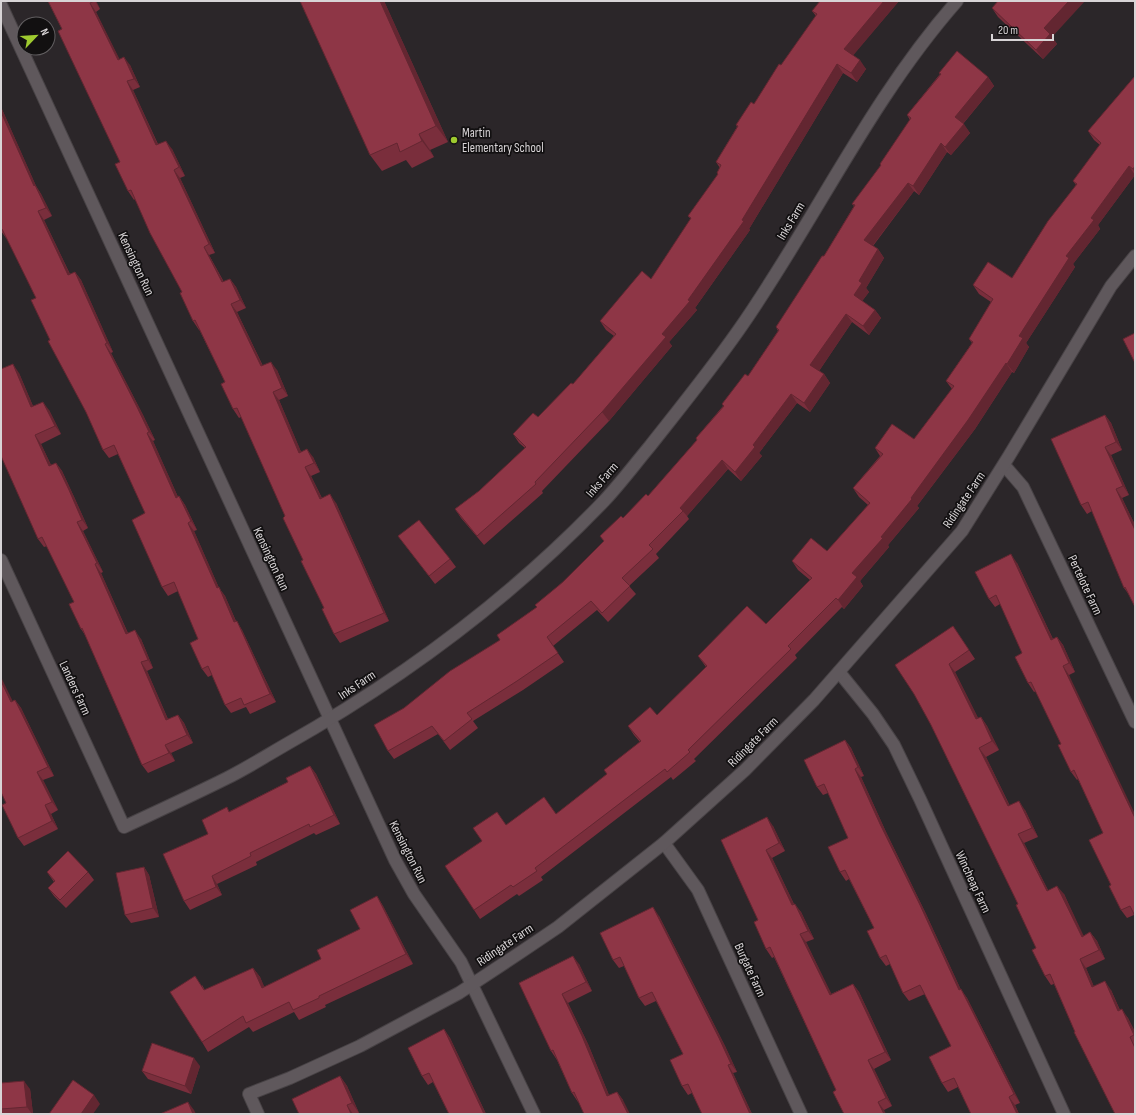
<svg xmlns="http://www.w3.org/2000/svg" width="1136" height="1115" font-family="'Sofia Sans Condensed',sans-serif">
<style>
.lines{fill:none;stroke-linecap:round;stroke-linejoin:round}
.street-casing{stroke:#474245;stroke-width:14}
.street{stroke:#5f585c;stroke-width:12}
.wall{fill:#7a2e3c}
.shaded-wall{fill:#632631}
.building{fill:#8e3646;stroke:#632631}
.poi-dot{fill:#9eca2f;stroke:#121011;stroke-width:1.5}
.labels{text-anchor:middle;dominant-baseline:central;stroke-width:3.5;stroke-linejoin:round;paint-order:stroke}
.poi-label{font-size:13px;fill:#d8d4d6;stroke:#121011;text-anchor:start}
.street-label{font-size:13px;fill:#d8d4d6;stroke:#121011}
</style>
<rect width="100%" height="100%" fill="#2b2629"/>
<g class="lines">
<defs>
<g id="street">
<path d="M 1,5 L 395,860 L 414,894 L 461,962 L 534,1114"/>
<path d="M 1004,465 L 1023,487 L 1135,722"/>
<path d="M 1,560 L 124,827 C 158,811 193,795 227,778 C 247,768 266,756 285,745 C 402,679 511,598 604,501 C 620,484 635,464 650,446 C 680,408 710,371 738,331 C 814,223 869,101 957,1"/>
<path d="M 839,672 L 873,714 L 894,745 L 920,799 L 1064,1114"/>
<path d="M 664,843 L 698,890 L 801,1114"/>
<path d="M 258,1114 L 249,1094 L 290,1078 L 360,1046 L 459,993 L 521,952 L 558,927 L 664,843 L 745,770 L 814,700 L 962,531 L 1009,456 L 1111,286 L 1135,256"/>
</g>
</defs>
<use href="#street" class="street-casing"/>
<use href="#street" class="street"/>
</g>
<g class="wall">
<path d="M 48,1 L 96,1 L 100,9 L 96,12 L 119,59 L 130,65 L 140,87 L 133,90 L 158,144 L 172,149 L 185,176 L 180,178 L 215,253 L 209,255 L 224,282 L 230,279 L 236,287 L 246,308 L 237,312 L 263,366 L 277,370 L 288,396 L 279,400 L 301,452 L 313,457 L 320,472 L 311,476 L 322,498 L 336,503 L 389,621 L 340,643 L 334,634 L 324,608 L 285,516 L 241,417 L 239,418 L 233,409 L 225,382 L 199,329 L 199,330 L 193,321 L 182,292 L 135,199 L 134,200 L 128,191 L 120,162 L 62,29 Z"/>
<path d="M 300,1 L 384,1 L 448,142 L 430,150 L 434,157 L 412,168 L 406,160 L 382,171 L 370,155 Z"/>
<path d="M 899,1 L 853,55 L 866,69 L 857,82 L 843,73 L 749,229 L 750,230 L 695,308 L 697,310 L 669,342 L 672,346 L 609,421 L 542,491 L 543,493 L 484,545 L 461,518 L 455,509 L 479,491 L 525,448 L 519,443 L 513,434 L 538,417 L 573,384 L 614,336 L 606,330 L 600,321 L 651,279 L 691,219 L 688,216 L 718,175 L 717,173 L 720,168 L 716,162 L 737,127 L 736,125 L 754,104 L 816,16 L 812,11 Z"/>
<path d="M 992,8 L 1052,37 L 1057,44 L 1043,59 L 998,17 Z"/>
<path d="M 939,73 L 988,77 L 994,86 L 963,124 L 970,133 L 951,155 L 947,152 L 919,195 L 914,191 L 873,246 L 878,249 L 884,258 L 866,288 L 869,292 L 862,301 L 875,310 L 881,318 L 869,335 L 852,322 L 819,371 L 824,374 L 830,383 L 810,412 L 797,403 L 759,453 L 762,456 L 741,481 L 728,469 L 687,516 L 689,519 L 656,554 L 659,558 L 629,586 L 636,594 L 608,622 L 597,610 L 553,646 L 564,662 L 523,690 L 473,721 L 478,728 L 450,750 L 438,734 L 394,759 L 388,751 L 404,708 L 500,640 L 537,607 L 604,541 L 600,536 L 623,518 L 648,496 L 697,440 L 696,438 L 723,406 L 722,404 L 748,376 L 778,331 L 776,327 L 824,256 L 854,206 L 852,204 L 881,166 L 880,164 L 910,120 L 907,115 L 940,74 Z"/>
<path d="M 1135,76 L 1135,175 L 1098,225 L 1100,229 L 1073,264 L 1075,267 L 1026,343 L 1029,347 L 1014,373 L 1012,372 L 975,429 L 917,506 L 919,508 L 888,545 L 889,547 L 860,581 L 863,586 L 844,609 L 842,607 L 795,655 L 797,658 L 694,759 L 696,761 L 673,780 L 671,777 L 541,877 L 543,880 L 519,896 L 517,894 L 480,919 L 474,910 L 506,825 L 556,814 L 607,774 L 640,742 L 634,735 L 628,726 L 657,715 L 706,667 L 698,656 L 766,624 L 810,580 L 798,570 L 792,561 L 827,551 L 868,505 L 859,497 L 853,488 L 880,456 L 875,448 L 914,439 L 952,389 L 946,381 L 972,343 L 969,339 L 991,302 L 979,294 L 973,285 L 1012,278 L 1076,185 L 1073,181 L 1100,145 L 1094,140 L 1088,131 Z"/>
<path d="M 1,107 L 36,186 L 41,194 L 52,216 L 44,220 L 70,274 L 75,272 L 81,280 L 113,352 L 111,353 L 143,415 L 155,440 L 153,441 L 178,497 L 179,496 L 185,505 L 197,530 L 194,531 L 219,588 L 225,596 L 236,621 L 242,630 L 276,702 L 250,714 L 246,707 L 231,713 L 225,705 L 212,675 L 208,677 L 202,669 L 198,639 L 178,591 L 168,596 L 162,587 L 145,513 L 118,454 L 109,458 L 103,450 L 86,412 L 50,340 L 36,298 L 7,238 L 6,238 L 1,231 Z"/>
<path d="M 19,373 L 33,406 L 49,410 L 61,434 L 41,444 L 51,465 L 56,463 L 62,471 L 75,499 L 88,528 L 83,531 L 103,572 L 101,573 L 128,633 L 141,639 L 153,668 L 147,671 L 168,719 L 178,715 L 184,723 L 193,743 L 171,753 L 175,761 L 148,773 L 142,765 L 85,635 L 81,629 L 74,602 L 47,546 L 44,547 L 38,539 Z"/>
<path d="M 1105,415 L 1111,423 L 1122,450 L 1111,455 L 1129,495 L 1122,498 L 1135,525 L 1135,607 L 1130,596 L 1124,588 L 1092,511 L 1087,514 L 1081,505 Z"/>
<path d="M 398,536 L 450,559 L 456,567 L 435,584 Z"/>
<path d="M 1017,563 L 1053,639 L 1057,637 L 1063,645 L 1075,672 L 1069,675 L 1134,915 L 1127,918 L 1121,910 L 1111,885 L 1103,833 L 1078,779 L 1077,780 L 1071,772 L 1061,744 L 1036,691 L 1034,692 L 1028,683 L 1022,653 L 1000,604 L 995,607 L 989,599 Z"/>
<path d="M 953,626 L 975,659 L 955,672 L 978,718 L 981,717 L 987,726 L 999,750 L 986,757 L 1010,806 L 1025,810 L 1038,837 L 1024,843 L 1048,890 L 1064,894 L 1083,936 L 1090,932 L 1097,941 L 1105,959 L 1086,968 L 1094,987 L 1111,990 L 1120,1010 L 1128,1018 L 1135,1032 L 1135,1114 L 1075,1032 L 1054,984 L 1051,985 L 1045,976 L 1036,948 L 1018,904 L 931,725 Z"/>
<path d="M 15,700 L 21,708 L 54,776 L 43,780 L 58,810 L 51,814 L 58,829 L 24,846 L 18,838 L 6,803 L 13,701 Z"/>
<path d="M 845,740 L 851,748 L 864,776 L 861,777 L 886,832 L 926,914 L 961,990 L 967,998 L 1020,1103 L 1015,1105 L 1019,1114 L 971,1114 L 958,1087 L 948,1092 L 942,1083 L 951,1046 L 925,994 L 909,1001 L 903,993 L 890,964 L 886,966 L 880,958 L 874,928 L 849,879 L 846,881 L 840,872 L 848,838 L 828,793 L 823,795 L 817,787 Z"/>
<path d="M 310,766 L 316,774 L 340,824 L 316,835 L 314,833 L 256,862 L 257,865 L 217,884 L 222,895 L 190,910 L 184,901 L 208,834 L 230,811 L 288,782 Z"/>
<path d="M 773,826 L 785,851 L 772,858 L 794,904 L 801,912 L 814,939 L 806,942 L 831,994 L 853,984 L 859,992 L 891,1060 L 874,1069 L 892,1106 L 884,1110 L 836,1090 L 774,957 L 772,958 L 766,949 L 758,920 L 721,840 Z"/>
<path d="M 144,867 L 149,875 L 159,917 L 131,923 L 125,915 Z"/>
<path d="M 47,872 L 88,872 L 94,880 L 66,908 L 54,896 L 48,888 L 54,882 Z"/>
<path d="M 377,896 L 383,906 L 413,964 L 325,1005 L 326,1007 L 299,1020 L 294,1012 L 253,1032 L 249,1027 L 208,1052 L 202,1042 L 202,985 L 205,990 L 253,968 L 260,977 L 264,987 L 321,959 L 360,929 Z"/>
<path d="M 659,916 L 725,1046 L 737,1072 L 733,1073 L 752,1114 L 702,1114 L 692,1093 L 688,1095 L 682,1086 L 683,1054 L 656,1001 L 645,1006 L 639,998 L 624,966 L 619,968 L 613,960 Z"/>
<path d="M 579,964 L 592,991 L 568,1003 L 588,1044 L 609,1095 L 617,1092 L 623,1100 L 578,1102 L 572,1093 L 557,1060 L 551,1051 L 519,983 Z"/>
<path d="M 444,1029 L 450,1038 L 486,1114 L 449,1114 L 433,1082 L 428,1085 L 422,1076 Z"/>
<path d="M 200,1066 L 191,1094 L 148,1079 L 142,1071 Z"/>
<path d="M 340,1076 L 347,1086 L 359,1113 L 356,1114 L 299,1114 Z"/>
<path d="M 1,1083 L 30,1089 L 33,1114 L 1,1114 Z"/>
</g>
<g class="shaded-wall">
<path d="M 95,1 L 96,1 L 100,9 Z"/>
<path d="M 380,1 L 384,1 L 448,142 L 436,126 Z"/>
<path d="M 884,1 L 899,1 L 851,58 L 844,49 Z"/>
<path d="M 1069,1 L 1085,1 L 1052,37 L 1057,44 L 1043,59 L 1036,50 L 1044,28 Z"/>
<path d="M 90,3 L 96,12 L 124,68 L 118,60 Z"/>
<path d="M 124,57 L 130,65 L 140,87 L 134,79 Z"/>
<path d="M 860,60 L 866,69 L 857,82 L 851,73 Z"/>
<path d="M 837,64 L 843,73 L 749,229 L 750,230 L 695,308 L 697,310 L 669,342 L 672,346 L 609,421 L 602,412 L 688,300 L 742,220 Z"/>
<path d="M 988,77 L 994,86 L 961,126 L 955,117 Z"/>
<path d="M 127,81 L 133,90 L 162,154 L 156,145 Z"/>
<path d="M 1,107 L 36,186 L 41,194 L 52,216 L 46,208 L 34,186 L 1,112 Z"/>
<path d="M 964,124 L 970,133 L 951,155 L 945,147 Z"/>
<path d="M 419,134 L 430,150 L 434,157 L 422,141 Z"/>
<path d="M 166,141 L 172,149 L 185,176 L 179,167 Z"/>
<path d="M 941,143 L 947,152 L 919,195 L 913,186 Z"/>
<path d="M 1129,166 L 1135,175 L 1098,225 L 1100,229 L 1073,264 L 1075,267 L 1026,343 L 1029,347 L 1014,373 L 1007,364 L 1019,336 L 1066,256 L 1091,218 Z"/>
<path d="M 1135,166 L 1135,173 L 1133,169 Z"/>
<path d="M 174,170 L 180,178 L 215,253 L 209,244 Z"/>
<path d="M 908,183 L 914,191 L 870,249 L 864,240 Z"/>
<path d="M 38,211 L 44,220 L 74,283 L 68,275 Z"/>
<path d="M 204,247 L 209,255 L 228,291 L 222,282 Z"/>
<path d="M 878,249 L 884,258 L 866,288 L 869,292 L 860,304 L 854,295 L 859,281 Z"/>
<path d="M 75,272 L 81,280 L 113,352 L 107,343 Z"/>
<path d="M 230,279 L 236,287 L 246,308 L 240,300 Z"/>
<path d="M 231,304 L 237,312 L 267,375 L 261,366 Z"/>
<path d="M 875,310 L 881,318 L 869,335 L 863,326 Z"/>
<path d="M 846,314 L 852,322 L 817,374 L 810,365 Z"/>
<path d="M 105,344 L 111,353 L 143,415 L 155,440 L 149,432 Z"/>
<path d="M 271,362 L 277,370 L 288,396 L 282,388 Z"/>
<path d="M 1006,363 L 1012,372 L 975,429 L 917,506 L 919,508 L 888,545 L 889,547 L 860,581 L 863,586 L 844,609 L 838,600 L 852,573 L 911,498 Z"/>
<path d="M 13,364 L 19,373 L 37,416 L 31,407 Z"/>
<path d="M 824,374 L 830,383 L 810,412 L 804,403 Z"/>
<path d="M 273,392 L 279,400 L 305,461 L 299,453 Z"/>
<path d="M 791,394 L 797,403 L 759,453 L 762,456 L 741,481 L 735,472 L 753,445 Z"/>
<path d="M 43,402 L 49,410 L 61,434 L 55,426 Z"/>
<path d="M 1105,415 L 1111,423 L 1122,450 L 1116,442 Z"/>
<path d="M 147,433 L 153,441 L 182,506 L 176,498 Z"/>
<path d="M 35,435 L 41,444 L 55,474 L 49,466 Z"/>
<path d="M 1105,447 L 1111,455 L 1129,495 L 1123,486 Z"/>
<path d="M 307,449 L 313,457 L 320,472 L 314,463 Z"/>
<path d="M 722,460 L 728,469 L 687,516 L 680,508 Z"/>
<path d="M 56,463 L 62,471 L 75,499 L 88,528 L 82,520 Z"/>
<path d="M 305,467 L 311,476 L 326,507 L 320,499 Z"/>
<path d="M 1116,489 L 1122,498 L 1135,525 L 1135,530 Z"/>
<path d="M 330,494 L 336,503 L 389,621 L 384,613 Z"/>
<path d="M 179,496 L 185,505 L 197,530 L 191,521 Z"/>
<path d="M 77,522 L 83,531 L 103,572 L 97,563 Z"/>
<path d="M 188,523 L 194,531 L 219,588 L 225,596 L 240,631 L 234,622 L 217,588 Z"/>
<path d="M 1011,554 L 1017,563 L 1057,648 L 1051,640 Z"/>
<path d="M 95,564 L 101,573 L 132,643 L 126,634 Z"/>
<path d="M 237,621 L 242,630 L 276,702 L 270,694 Z"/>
<path d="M 135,630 L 141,639 L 153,668 L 148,660 Z"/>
<path d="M 1057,637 L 1063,645 L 1075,672 L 1069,663 Z"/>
<path d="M 141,662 L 147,671 L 172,729 L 166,720 Z"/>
<path d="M 949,664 L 955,672 L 983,728 L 976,719 Z"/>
<path d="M 1063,666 L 1069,675 L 1135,814 L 1135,818 Z"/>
<path d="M 1,677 L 17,710 L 11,702 L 1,681 Z"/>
<path d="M 15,700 L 21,708 L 54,776 L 48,767 Z"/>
<path d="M 178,715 L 184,723 L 193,743 L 187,735 Z"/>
<path d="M 981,717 L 987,726 L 999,750 L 992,741 Z"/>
<path d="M 845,740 L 851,748 L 864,776 L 858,767 Z"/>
<path d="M 165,745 L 171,753 L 175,761 L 169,753 Z"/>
<path d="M 979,748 L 986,757 L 1014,815 L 1008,806 Z"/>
<path d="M 310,766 L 316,774 L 340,824 L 334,815 Z"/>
<path d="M 855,769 L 861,777 L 886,832 L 926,914 L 965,999 L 959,990 L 880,824 Z"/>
<path d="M 37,772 L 43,780 L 58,810 L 52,802 Z"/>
<path d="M 1019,801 L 1025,810 L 1038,837 L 1032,828 Z"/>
<path d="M 45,805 L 51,814 L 58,829 L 52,821 Z"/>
<path d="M 767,817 L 773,826 L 785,851 L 779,843 Z"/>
<path d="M 1018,834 L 1024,843 L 1053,900 L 1047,891 Z"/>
<path d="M 766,850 L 772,858 L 798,913 L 792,905 Z"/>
<path d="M 144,867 L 149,875 L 159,917 L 153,908 Z"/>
<path d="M 212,876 L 217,884 L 222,895 L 216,887 Z"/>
<path d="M 1057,886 L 1064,894 L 1088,945 L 1082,937 Z"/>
<path d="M 377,896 L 383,906 L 413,964 L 406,954 Z"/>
<path d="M 795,904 L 801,912 L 814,939 L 808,931 Z"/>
<path d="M 653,907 L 659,916 L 725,1046 L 737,1072 L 731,1064 Z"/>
<path d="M 1090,932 L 1097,941 L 1105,959 L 1099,950 Z"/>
<path d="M 800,934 L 806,942 L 836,1003 L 830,995 Z"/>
<path d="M 573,956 L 579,964 L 592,991 L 586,982 Z"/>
<path d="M 1080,959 L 1086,968 L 1098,996 L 1092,987 Z"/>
<path d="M 253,968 L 260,977 L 269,997 L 262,988 Z"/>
<path d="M 1105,981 L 1111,990 L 1124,1020 L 1118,1011 Z"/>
<path d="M 853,984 L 859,992 L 891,1060 L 885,1052 Z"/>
<path d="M 961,989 L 967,998 L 1020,1103 L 1014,1094 Z"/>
<path d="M 562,994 L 568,1003 L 588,1044 L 613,1105 L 607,1096 Z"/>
<path d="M 1122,1009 L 1128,1018 L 1135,1032 L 1135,1036 Z"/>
<path d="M 444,1029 L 450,1038 L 486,1114 L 484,1114 Z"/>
<path d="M 194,1058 L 200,1066 L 191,1094 L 185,1086 Z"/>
<path d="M 868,1060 L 874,1069 L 892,1106 L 886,1098 Z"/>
<path d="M 728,1065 L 733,1073 L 752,1114 L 750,1114 Z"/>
<path d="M 340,1076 L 347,1086 L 359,1113 L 352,1103 Z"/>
<path d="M 24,1081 L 30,1089 L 33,1114 L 32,1114 L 27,1107 Z"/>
<path d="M 617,1092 L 623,1100 L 630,1114 L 628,1114 Z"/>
<path d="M 94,1095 L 100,1104 L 93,1114 L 81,1114 Z"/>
<path d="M 1009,1097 L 1015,1105 L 1019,1114 L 1017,1114 Z"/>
<path d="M 188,1102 L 194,1110 L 196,1114 L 193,1114 Z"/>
<path d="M 878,1102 L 884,1110 L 886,1114 L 884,1114 Z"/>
<path d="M 347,1105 L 353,1114 L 351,1114 Z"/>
</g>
<g class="building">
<path d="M 48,1 L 94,1 L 90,3 L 118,60 L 124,57 L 134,79 L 127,81 L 156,145 L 166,141 L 179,167 L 174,170 L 209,244 L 204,247 L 222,282 L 230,279 L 240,300 L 231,304 L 261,366 L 271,362 L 282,388 L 273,392 L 299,453 L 307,449 L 314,463 L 305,467 L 320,499 L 330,494 L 384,613 L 334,634 L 322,609 L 324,608 L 301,561 L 303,560 L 283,518 L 285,516 L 237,408 L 233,409 L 221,384 L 225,382 L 195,320 L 193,321 L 180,293 L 182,292 L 150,233 L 131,190 L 128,191 L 115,164 L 120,162 L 58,31 L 62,29 Z"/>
<path d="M 300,1 L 380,1 L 436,126 L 419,134 L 422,141 L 400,152 L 397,143 L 370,155 Z"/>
<path d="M 820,1 L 884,1 L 844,49 L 860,60 L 851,73 L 837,64 L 742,220 L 744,221 L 688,300 L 690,301 L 662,334 L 666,337 L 602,412 L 535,482 L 536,484 L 477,536 L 455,509 L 479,491 L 526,447 L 513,434 L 533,413 L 538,417 L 571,383 L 573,384 L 616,334 L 600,321 L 642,271 L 651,279 L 691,218 L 688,216 L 718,174 L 717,173 L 721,165 L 716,162 L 738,126 L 736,125 L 751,102 L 754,104 L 779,64 L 781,65 L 817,14 L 812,11 Z"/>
<path d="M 998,1 L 1069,1 L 1044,28 L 1050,34 L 1036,50 L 992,8 Z"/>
<path d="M 957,51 L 988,77 L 955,117 L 964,124 L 945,147 L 941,143 L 913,186 L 908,183 L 864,240 L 878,249 L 859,281 L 862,283 L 854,295 L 875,310 L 863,326 L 846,314 L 810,365 L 824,374 L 804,403 L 791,394 L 753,445 L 755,447 L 735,472 L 722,460 L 680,508 L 683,511 L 649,545 L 653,549 L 622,578 L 630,586 L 602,613 L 591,601 L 547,637 L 558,653 L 517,681 L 467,713 L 472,719 L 444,741 L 432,726 L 388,751 L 374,725 L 404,708 L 450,671 L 500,640 L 497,635 L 537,607 L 535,605 L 563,582 L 604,541 L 600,536 L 621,516 L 623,518 L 646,494 L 648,496 L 697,440 L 696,438 L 724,406 L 722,404 L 745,374 L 748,376 L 779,330 L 776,327 L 822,256 L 824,256 L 855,205 L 852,204 L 881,165 L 880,164 L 911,118 L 907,115 L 941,74 L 939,73 Z"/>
<path d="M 1135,76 L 1135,166 L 1133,169 L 1129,166 L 1091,218 L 1094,220 L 1066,256 L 1069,258 L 1019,336 L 1023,338 L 1007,364 L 1006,363 L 968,420 L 911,498 L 912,499 L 881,537 L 883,538 L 852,573 L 857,577 L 838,600 L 836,598 L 788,646 L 791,649 L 688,750 L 690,752 L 667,772 L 665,769 L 535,868 L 537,871 L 513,887 L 511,885 L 474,910 L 445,866 L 482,841 L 473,828 L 497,812 L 506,825 L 544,797 L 556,814 L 607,774 L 604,770 L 641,741 L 628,726 L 650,707 L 657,715 L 707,666 L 698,656 L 747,606 L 766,624 L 812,578 L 792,561 L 811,538 L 827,551 L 870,503 L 853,488 L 883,454 L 875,448 L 892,424 L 914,439 L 954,386 L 946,381 L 973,342 L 969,339 L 993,299 L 973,285 L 988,262 L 1012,278 L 1048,221 L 1077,184 L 1073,181 L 1101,143 L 1088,131 Z"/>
<path d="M 1,112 L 34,186 L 35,185 L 46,208 L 38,211 L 68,275 L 75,272 L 107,343 L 105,344 L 137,407 L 149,432 L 147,433 L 176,498 L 179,496 L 191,521 L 188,523 L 217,588 L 219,587 L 234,622 L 237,621 L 270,694 L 244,705 L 241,698 L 225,705 L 208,666 L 202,669 L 190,643 L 198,639 L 174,582 L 162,587 L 132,520 L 145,513 L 114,445 L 103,450 L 86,412 L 48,341 L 50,340 L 31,300 L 36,298 L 2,229 L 1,229 Z"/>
<path d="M 1135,333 L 1135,363 L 1123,339 Z"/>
<path d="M 13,364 L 31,407 L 43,402 L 55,426 L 35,435 L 49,466 L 56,463 L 69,490 L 82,520 L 77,522 L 97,563 L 95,564 L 126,634 L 135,630 L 148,660 L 141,662 L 166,720 L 178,715 L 187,735 L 165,745 L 169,753 L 142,765 L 82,628 L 81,629 L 69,604 L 74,602 L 42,537 L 38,539 L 1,456 L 1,369 Z"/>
<path d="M 1105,415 L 1116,442 L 1105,447 L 1123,486 L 1116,489 L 1135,530 L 1135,607 L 1125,587 L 1124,588 L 1088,502 L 1081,505 L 1051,439 Z"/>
<path d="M 419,520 L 450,559 L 429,576 L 398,536 Z"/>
<path d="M 1011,554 L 1051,640 L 1057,637 L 1069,663 L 1063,666 L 1135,818 L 1135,916 L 1130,906 L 1121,910 L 1109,886 L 1111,885 L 1089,840 L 1103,833 L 1074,770 L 1071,772 L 1058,745 L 1061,744 L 1031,682 L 1028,683 L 1015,657 L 1022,653 L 996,595 L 989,599 L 975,572 Z"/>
<path d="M 953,626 L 969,650 L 949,664 L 976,719 L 981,717 L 992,741 L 979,748 L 1008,806 L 1019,801 L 1032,828 L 1018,834 L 1047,891 L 1057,886 L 1082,937 L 1090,932 L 1099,950 L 1080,959 L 1092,987 L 1105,981 L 1118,1011 L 1122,1009 L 1134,1035 L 1130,1037 L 1135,1048 L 1135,1114 L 1115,1114 L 1074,1032 L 1075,1032 L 1050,974 L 1045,976 L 1032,950 L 1036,948 L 1016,905 L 1018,904 L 931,725 L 914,694 L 895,665 Z"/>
<path d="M 1,681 L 11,702 L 15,700 L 48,767 L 37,772 L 52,802 L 45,805 L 52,821 L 18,838 L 2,805 L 6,803 L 1,792 Z"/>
<path d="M 845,740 L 858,767 L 855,769 L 880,824 L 920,905 L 959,990 L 961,989 L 1014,1094 L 1009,1097 L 1017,1114 L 971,1114 L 954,1078 L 942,1083 L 929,1057 L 951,1046 L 920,985 L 903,993 L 886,955 L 880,958 L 867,931 L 874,928 L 845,870 L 840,872 L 828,847 L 848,838 L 824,784 L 817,787 L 804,760 Z"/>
<path d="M 310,766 L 334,815 L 310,827 L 309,824 L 250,853 L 251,856 L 212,876 L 216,887 L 184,901 L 163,854 L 208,834 L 202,820 L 227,807 L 229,812 L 288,782 L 286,778 Z"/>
<path d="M 767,817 L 779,843 L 766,850 L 792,905 L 795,904 L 808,931 L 800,934 L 830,995 L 853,984 L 885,1052 L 868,1060 L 886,1098 L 878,1102 L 884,1114 L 844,1114 L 833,1092 L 836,1090 L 770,947 L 766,949 L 754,922 L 758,920 L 721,840 Z"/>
<path d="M 68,851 L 88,872 L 60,900 L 48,888 L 55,881 L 47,872 Z"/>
<path d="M 144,867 L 153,908 L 125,915 L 116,873 Z"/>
<path d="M 377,896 L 406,954 L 319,996 L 319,998 L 293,1010 L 289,1002 L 246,1023 L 243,1016 L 202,1042 L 170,992 L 195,976 L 204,990 L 253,968 L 262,988 L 321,959 L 317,950 L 360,929 L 350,910 Z"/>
<path d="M 653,907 L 719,1038 L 731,1064 L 728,1065 L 750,1114 L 702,1114 L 688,1084 L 682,1086 L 670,1060 L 683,1054 L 652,992 L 639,998 L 620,957 L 613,960 L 600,933 Z"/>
<path d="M 573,956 L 586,982 L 562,994 L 582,1036 L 607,1096 L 617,1092 L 628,1114 L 584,1114 L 574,1092 L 572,1093 L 553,1050 L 551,1051 L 519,983 Z"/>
<path d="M 444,1029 L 484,1114 L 449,1114 L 429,1073 L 422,1076 L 408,1048 Z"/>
<path d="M 152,1043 L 194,1058 L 185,1086 L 142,1071 Z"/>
<path d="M 340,1076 L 352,1103 L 347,1105 L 351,1114 L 299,1114 L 292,1099 Z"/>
<path d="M 73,1080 L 94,1095 L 81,1114 L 49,1114 Z"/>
<path d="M 24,1081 L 27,1107 L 1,1109 L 1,1083 Z"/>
<path d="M 188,1102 L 193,1114 L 160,1114 Z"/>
</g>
<circle class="poi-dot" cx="454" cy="140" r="4"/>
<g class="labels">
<g class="poi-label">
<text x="462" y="133">Martin<tspan x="462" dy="15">Elementary School</tspan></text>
</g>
<g class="street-label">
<text transform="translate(791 221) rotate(-59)">Inks Farm</text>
<text transform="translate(136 264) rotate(65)">Kensington Run</text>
<text transform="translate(602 480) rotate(-49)">Inks Farm</text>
<text transform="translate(964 500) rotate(-56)">Ridingate Farm</text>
<text transform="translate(271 559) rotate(65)">Kensington Run</text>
<text transform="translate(1085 585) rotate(65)">Pertelote Farm</text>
<text transform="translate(357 685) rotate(-34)">Inks Farm</text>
<text transform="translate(75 688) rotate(65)">Landers Farm</text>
<text transform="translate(753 742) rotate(-45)">Ridingate Farm</text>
<text transform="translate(408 852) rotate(63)">Kensington Run</text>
<text transform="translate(973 882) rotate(65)">Wincheap Farm</text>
<text transform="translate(505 945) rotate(-34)">Ridingate Farm</text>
<text transform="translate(750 970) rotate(65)">Burgate Farm</text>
</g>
</g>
<rect width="1136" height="1115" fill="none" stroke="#d8d4d6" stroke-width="4"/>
<g transform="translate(36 36) rotate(65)"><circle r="19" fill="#121011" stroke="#615e60"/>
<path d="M0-3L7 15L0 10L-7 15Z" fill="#9eca2f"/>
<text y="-6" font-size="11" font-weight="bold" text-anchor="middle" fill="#d8d4d6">N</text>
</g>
<path d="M992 34v6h61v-6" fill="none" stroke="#d8d4d6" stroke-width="2"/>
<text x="998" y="34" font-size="12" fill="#d8d4d6" stroke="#121011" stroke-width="3" paint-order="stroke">20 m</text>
</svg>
